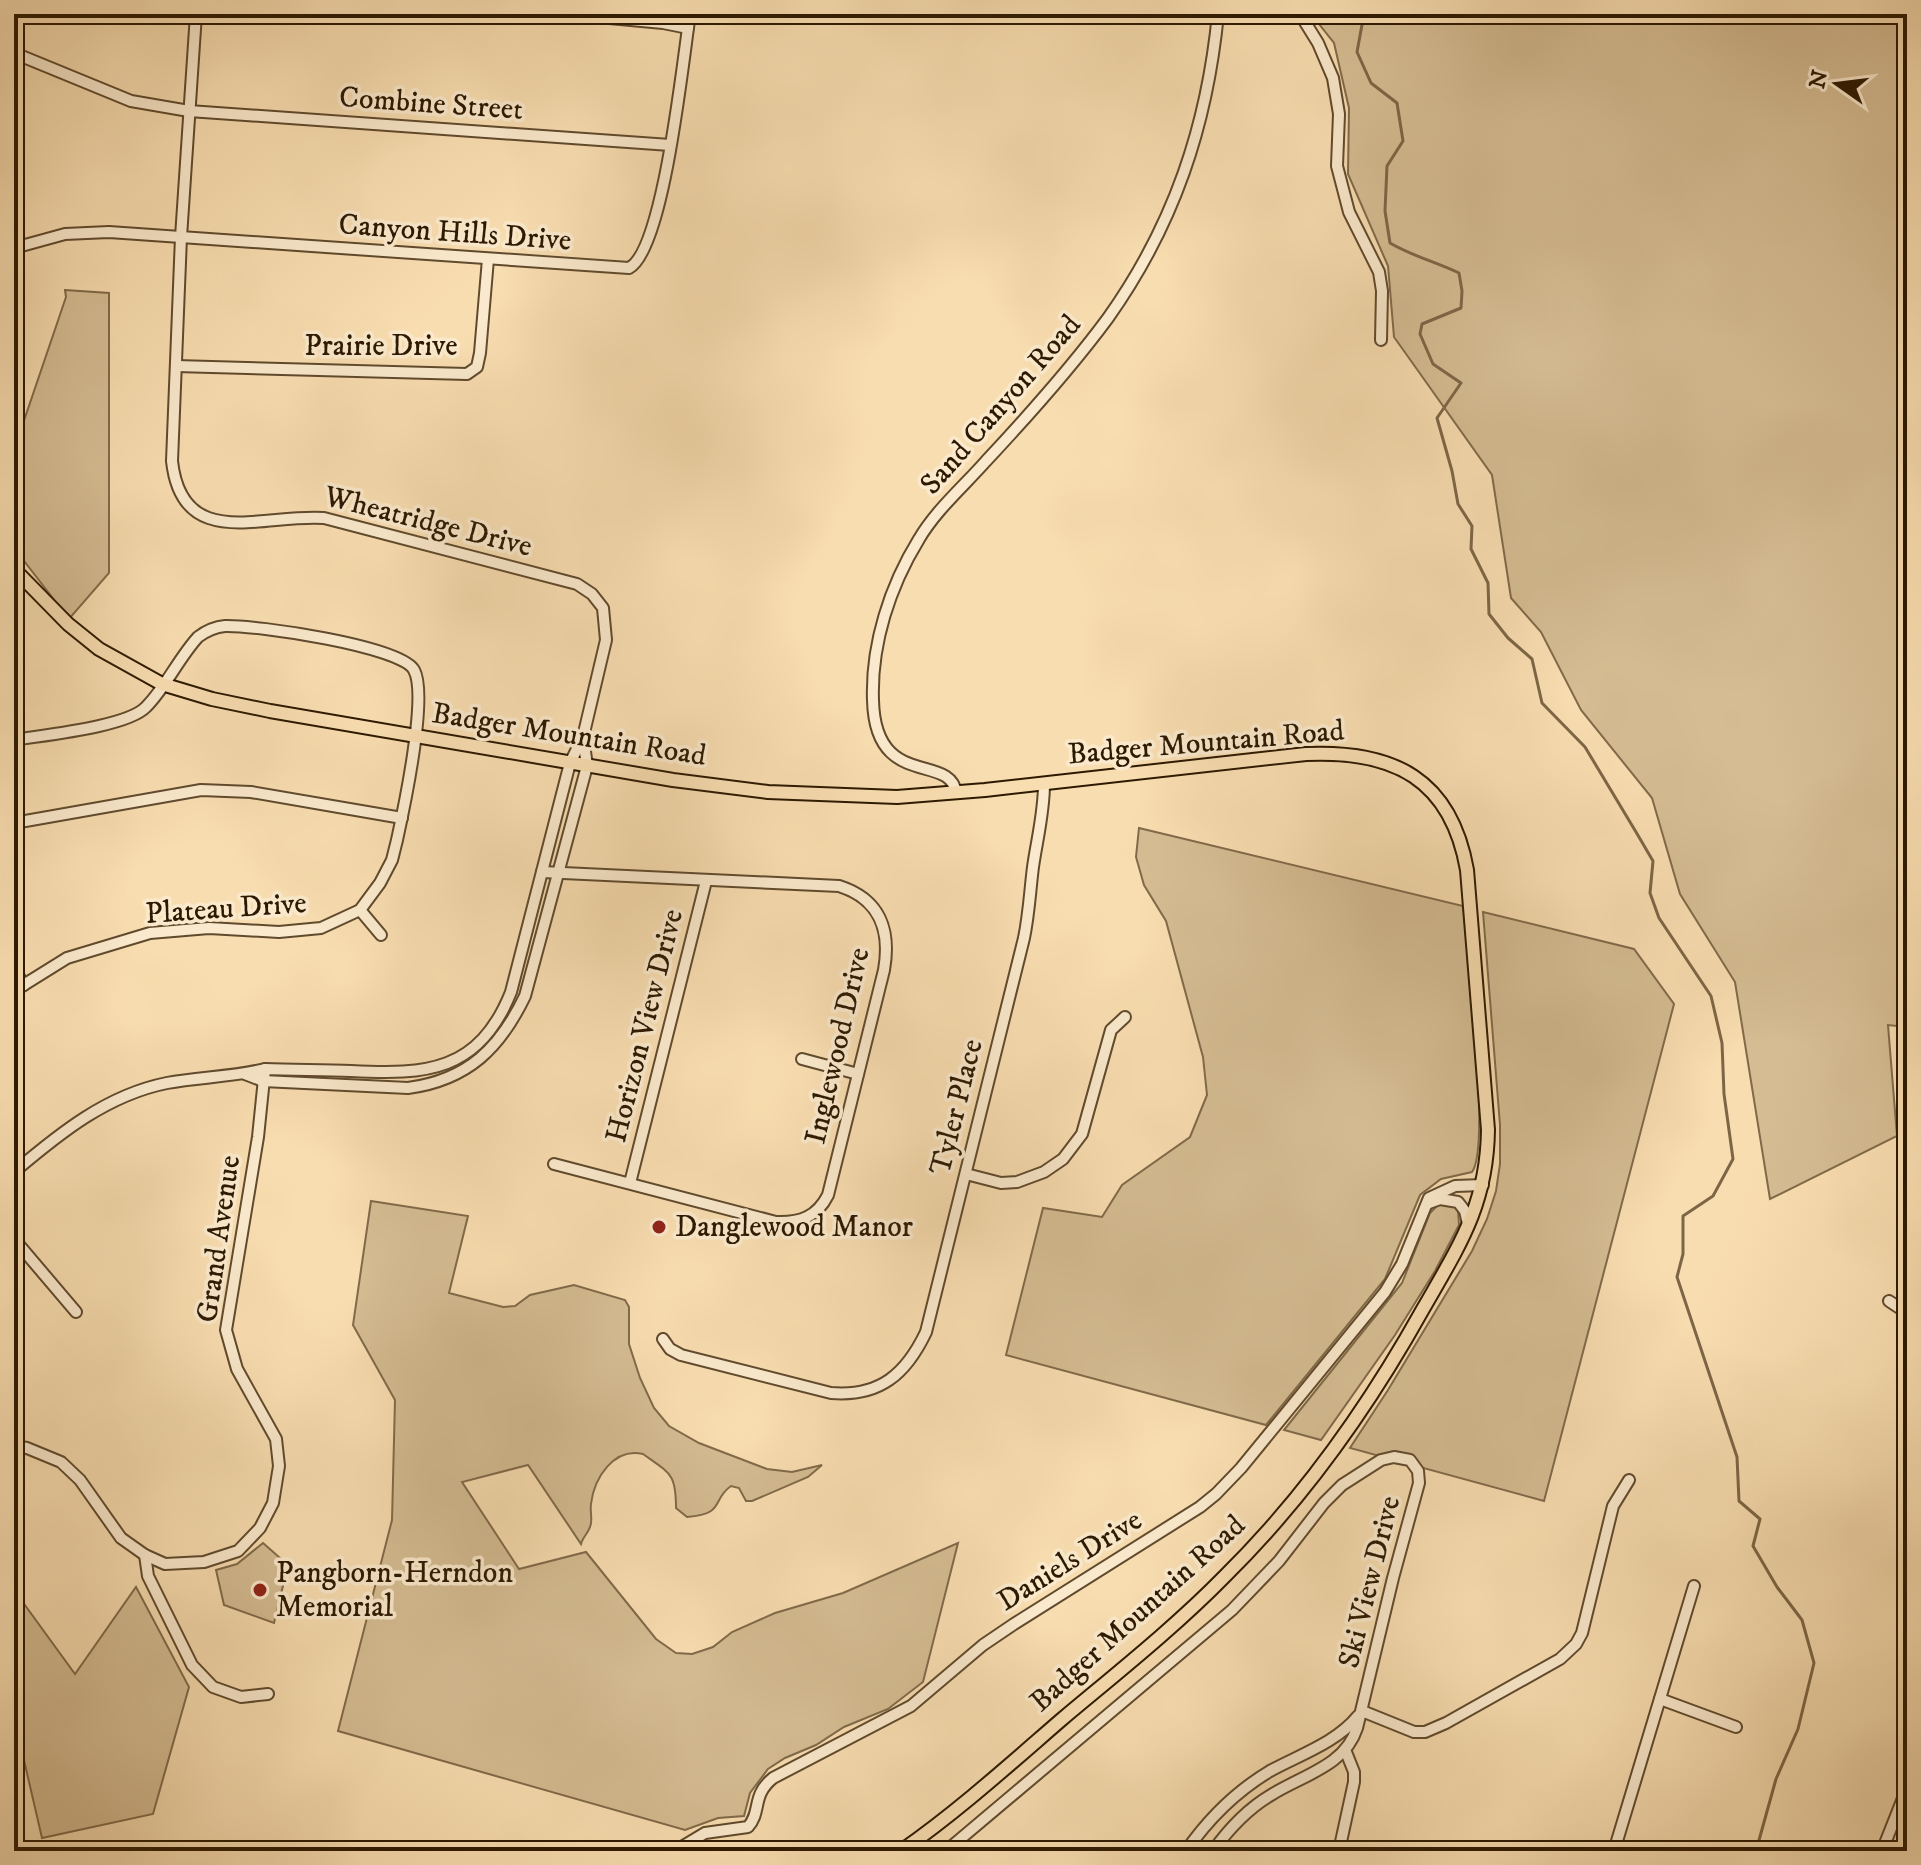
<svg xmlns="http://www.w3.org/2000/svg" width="1921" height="1865" font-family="'IM FELL DW Pica',serif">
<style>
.green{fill:#d5bc92;stroke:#816a4a;stroke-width:2}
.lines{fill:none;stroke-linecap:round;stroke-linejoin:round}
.stream{stroke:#7d6646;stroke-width:3}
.minor-casing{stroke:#604a2d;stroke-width:14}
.major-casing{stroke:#2d1901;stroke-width:16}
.minor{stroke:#fae9cc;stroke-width:10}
.major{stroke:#f8ddb0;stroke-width:12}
.poi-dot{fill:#8f2418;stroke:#fae9cc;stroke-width:3}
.labels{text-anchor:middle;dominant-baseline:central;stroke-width:7;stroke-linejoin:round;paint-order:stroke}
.street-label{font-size:30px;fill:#2d1901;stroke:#fae9cc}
.poi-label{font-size:30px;fill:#2d1901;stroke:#fae9cc;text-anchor:start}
</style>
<rect width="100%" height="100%" fill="#f8ddb0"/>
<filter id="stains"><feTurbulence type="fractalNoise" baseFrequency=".0025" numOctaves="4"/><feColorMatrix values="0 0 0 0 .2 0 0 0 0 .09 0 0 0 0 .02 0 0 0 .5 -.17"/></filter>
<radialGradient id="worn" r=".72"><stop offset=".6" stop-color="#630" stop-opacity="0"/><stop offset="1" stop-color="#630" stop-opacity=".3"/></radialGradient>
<g class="green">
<path d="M 1311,14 L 1907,14 L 1907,1027 L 1888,1025 L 1897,1136 L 1770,1199 L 1735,982 L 1680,894 L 1652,798 L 1581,710 L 1541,632 L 1511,598 L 1492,475 L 1394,337 L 1388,266 L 1348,174 L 1349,108 L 1334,43 Z"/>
<path d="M 65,290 L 109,293 L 109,573 L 69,619 L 14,548 L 14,450 L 66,297 Z"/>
<path d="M 1139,828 L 1463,906 C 1467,948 1491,1147 1472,1172 L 1441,1179 L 1420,1195 L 1385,1279 L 1266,1425 L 1006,1355 L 1043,1208 L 1102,1217 L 1122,1185 L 1190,1137 L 1207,1095 L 1203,1057 L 1166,921 L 1144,885 L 1136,857 Z"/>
<path d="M 1483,912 L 1634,949 L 1674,1004 L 1544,1501 L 1350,1448 L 1388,1390 L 1472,1251 L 1487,1219 L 1496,1191 L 1500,1164 L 1500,1125 Z"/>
<path d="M 371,1201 L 468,1216 L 449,1293 L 503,1307 L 515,1306 L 530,1295 L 574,1285 L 625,1300 L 629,1307 L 629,1344 L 640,1378 L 654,1408 L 669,1426 L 699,1443 L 767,1469 L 792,1472 L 822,1465 L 808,1477 L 752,1501 L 746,1501 L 739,1488 L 731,1486 C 711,1500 726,1514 687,1517 L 676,1508 C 676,1474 671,1474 643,1454 C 614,1447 594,1478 591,1504 C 590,1511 592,1516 591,1523 C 590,1532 583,1536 581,1544 L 528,1465 L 462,1482 L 519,1569 L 586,1552 L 656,1639 L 676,1653 L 692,1654 L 713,1647 L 732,1632 L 775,1613 L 843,1593 L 958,1543 L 923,1682 L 888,1709 L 844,1727 L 816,1745 L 785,1758 L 768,1769 L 750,1793 L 744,1816 L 718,1818 L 685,1830 L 338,1731 L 392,1520 L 395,1400 L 353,1325 Z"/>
<path d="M 1440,1203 L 1453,1205 L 1458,1210 L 1459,1225 L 1435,1271 L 1395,1335 L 1321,1440 L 1284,1430 L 1402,1283 L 1430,1213 Z"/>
<path d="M 263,1543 L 288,1565 L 274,1623 L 224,1605 L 216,1570 L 237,1564 Z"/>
<path d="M 136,1587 L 189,1687 L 153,1814 L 42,1838 L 14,1717 L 14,1590 L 75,1674 Z"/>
</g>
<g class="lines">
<path class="stream" d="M 1364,14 L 1357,52 L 1371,83 L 1397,103 L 1403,141 L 1387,166 L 1385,211 L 1390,243 C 1412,256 1436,262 1459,273 L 1462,291 L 1461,308 L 1422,324 L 1420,334 L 1433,364 L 1461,383 L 1437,418 L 1452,471 L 1458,504 L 1472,526 L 1471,549 L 1488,583 L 1489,614 L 1508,638 L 1532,659 L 1542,703 L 1585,747 L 1636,832 L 1653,861 L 1650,893 L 1659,918 L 1711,996 L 1722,1043 L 1724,1094 L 1733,1159 L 1713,1196 L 1683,1216 L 1683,1254 L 1677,1277 L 1737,1457 L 1739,1501 L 1760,1519 L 1753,1546 L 1777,1587 L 1802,1620 L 1814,1663 L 1798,1729 L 1776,1779 L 1756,1851"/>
<defs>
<g id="minor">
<path d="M 566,14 L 663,23 L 688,28"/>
<path d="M 1300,14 L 1318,43 L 1333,78 L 1339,114 L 1337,166 L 1349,212 L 1379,272 L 1382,291 L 1381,340"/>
<path d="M 14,53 L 131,101 L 189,111 L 670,145"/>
<path d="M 14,248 L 65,234 L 109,232 L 629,268 C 664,250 683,58 690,14"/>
<path d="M 176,366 L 467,374 L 477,367 L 480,353 L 488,259"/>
<path d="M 14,740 C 43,735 127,727 146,707 C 166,687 178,659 198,637 C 206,631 214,627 225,626 C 256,625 401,646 414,670 C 428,695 404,808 397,840 L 392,860 L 380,883 L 360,910 L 321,928 L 279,932 L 209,928 L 150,933 L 67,958 L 14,991"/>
<path d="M 956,793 C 951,752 875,791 873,700 C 871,644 890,586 919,539 C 936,510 964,486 986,461 C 1029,415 1071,368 1108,318 C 1174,225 1207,126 1218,14"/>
<path d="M 14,823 L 201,790 L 251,792 L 402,818"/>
<path d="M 542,872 L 839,886 C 880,899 891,930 884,970 L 828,1195 C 817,1217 800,1223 776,1222 L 554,1164"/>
<path d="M 360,910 L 381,935"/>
<path d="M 14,969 L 24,985"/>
<path d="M 802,1059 L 858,1074"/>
<path d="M 245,1074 L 263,1081 L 408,1088 C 468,1080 500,1048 525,996 L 587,766 L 583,737"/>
<path d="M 14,1172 C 60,1133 107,1095 167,1083 C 199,1077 233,1077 265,1069 C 293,1070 322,1070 351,1071 C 426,1075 479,1072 511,992 L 570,763 L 583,737 L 606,640 L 603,608 L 592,594 L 577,584 L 324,518 C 265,513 182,553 172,461 L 181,237 L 196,14"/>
<path d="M 966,1174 L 1001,1183 L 1017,1182 L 1044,1172 L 1063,1159 L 1082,1134 L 1111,1030 L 1125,1017"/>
<path d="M 630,1183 L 706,881"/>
<path d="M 1429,1203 L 1440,1199 L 1458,1202 L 1465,1211 L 1468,1224"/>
<path d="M 14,1239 L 76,1312"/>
<path d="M 1889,1301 L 1907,1313"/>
<path d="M 663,1339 L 670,1349 L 681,1355 L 831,1393 C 880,1397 906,1374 926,1332 L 1024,938 C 1029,914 1030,891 1033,867 C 1037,839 1044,813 1044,784"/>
<path d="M 14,1446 L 27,1448 L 61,1462 L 80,1480 L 121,1538 L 145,1555 L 165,1564 L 204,1562 L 238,1551 L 260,1528 L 273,1503 L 279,1466 L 276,1439 L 237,1369 L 226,1330 L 258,1137 L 265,1069"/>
<path d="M 145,1555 L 148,1576 L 192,1665 L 213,1687 L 241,1697 L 268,1694"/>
<path d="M 1660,1699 L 1736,1727"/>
<path d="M 1362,1711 L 1414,1732 L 1425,1732 L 1446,1723 L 1560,1659 L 1576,1644 L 1582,1633 L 1613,1506 L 1629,1480"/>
<path d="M 675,1851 L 705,1833 L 748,1827 C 762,1811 751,1796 773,1778 L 911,1706 L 983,1645 L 1014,1624 L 1200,1507 L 1216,1494 L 1241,1468 L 1385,1292 L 1402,1264 L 1429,1198 L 1455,1186 L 1483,1185"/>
<path d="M 946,1851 L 1232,1610 L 1279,1561 L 1324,1503 L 1342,1485 L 1381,1460 L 1394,1457 L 1410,1460 L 1418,1471 L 1419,1483 L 1393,1578 L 1357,1728 C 1345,1766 1303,1775 1271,1795 C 1249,1808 1228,1830 1213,1851"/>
<path d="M 1186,1851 C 1209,1818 1235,1792 1270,1771 C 1299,1755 1336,1743 1358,1716"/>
<path d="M 1339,1851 L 1354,1782 L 1354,1772 L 1346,1752"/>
<path d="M 1614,1851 L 1694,1586"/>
<path d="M 1882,1851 L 1907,1788"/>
</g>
<path id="major" d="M 14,569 L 68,624 L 99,649 L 162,684 L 212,699 L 270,711 L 673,780 L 768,792 L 897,797 L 985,790 L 1306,754 C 1394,750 1451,779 1467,870 L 1488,1130 C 1487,1205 1459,1246 1423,1309 C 1369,1406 1305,1497 1225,1576 C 1174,1628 1117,1673 1061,1720 C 1009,1765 957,1812 901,1851"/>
</defs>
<use href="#minor" class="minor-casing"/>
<use href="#major" class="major-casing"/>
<use href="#minor" class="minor"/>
<use href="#major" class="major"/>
</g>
<g class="poi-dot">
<circle cx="659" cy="1227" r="8"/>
<circle cx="260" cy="1590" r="8"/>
</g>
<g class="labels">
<g class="street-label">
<text transform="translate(431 104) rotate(4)">Combine Street</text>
<text transform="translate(455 233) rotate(4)">Canyon Hills Drive</text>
<text x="381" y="346">Prairie Drive</text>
<text transform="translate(1001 405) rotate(-49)">Sand Canyon Road</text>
<text transform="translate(428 522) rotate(14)">Wheatridge Drive</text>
<text transform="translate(569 735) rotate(9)">Badger Mountain Road</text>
<text transform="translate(1206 743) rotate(-5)">Badger Mountain Road</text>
<text transform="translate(226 909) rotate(-4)">Plateau Drive</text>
<text transform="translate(645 1026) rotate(-76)">Horizon View Drive</text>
<text transform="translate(838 1046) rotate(-77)">Inglewood Drive</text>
<text transform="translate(957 1107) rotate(-76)">Tyler Place</text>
<text transform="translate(219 1239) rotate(-82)">Grand Avenue</text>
<text transform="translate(1070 1561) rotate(-32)">Daniels Drive</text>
<text transform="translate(1370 1582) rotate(-76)">Ski View Drive</text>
<text transform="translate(1138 1614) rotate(-42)">Badger Mountain Road</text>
</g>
<g class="poi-label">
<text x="675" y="1227">Danglewood Manor</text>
<text x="276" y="1573">Pangborn-Herndon<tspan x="276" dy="34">Memorial</tspan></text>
</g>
</g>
<rect width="1921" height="1865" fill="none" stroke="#f8ddb0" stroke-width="48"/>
<rect x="16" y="16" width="1889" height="1833" fill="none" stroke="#2d1901" stroke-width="4"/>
<rect x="24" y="24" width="1873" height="1817" fill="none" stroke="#2d1901" stroke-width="2"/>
<g transform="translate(1837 84) rotate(284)" stroke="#fae9cc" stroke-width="6" paint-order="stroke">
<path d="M0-6L14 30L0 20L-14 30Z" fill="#2d1901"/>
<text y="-12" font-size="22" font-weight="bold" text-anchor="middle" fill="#2d1901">N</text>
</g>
<rect width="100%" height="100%" filter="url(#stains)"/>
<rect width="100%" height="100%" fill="url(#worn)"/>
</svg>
